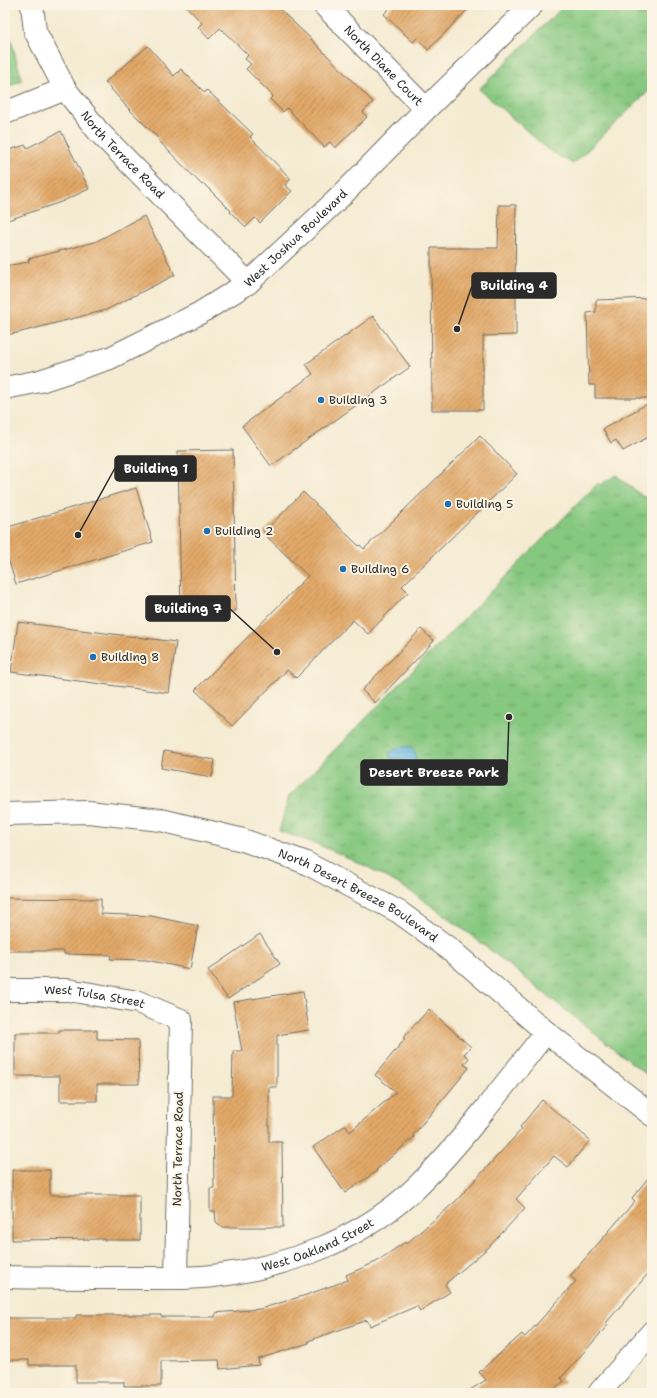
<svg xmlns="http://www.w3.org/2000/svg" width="657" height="1398" font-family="'Shantell Sans',sans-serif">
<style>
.grass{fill:url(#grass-tufts);stroke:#587a56}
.water{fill:url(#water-rules);stroke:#4a7388}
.building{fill:url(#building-hatch)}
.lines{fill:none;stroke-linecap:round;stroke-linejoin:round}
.minor-casing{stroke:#716e65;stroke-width:24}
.tertiary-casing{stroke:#716e65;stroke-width:24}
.minor{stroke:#fff;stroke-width:22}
.tertiary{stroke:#fff;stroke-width:22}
.poi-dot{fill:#1f6fb2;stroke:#fcf5e5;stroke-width:1.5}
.labels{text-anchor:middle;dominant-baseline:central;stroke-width:4;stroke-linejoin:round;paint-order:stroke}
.street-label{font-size:12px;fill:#2b2b2b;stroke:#fcf5e5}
.poi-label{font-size:12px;fill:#2b2b2b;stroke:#fcf5e5;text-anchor:start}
.leader{fill:none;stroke:#2b2b2b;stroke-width:1.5}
.callout-dot{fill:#2b2b2b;stroke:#fcf5e5;stroke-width:1.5}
.callout{fill:#2b2b2b;stroke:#2b2b2b;stroke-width:1.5}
.callout-label{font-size:13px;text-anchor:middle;font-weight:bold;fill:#fff}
</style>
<defs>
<pattern id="grass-tufts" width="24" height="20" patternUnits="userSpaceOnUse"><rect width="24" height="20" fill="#86c880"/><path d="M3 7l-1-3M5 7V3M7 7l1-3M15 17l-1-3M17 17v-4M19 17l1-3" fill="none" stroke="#6ea369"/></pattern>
<pattern id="water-rules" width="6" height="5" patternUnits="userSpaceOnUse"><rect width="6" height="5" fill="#68bbe4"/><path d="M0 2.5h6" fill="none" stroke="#5698b9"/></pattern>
<pattern id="building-hatch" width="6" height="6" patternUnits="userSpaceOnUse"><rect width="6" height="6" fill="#e2a969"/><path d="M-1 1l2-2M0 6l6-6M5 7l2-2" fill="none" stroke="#b78a57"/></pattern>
</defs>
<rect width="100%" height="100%" fill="#fcf5e5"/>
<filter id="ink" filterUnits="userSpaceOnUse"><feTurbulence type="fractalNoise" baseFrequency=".025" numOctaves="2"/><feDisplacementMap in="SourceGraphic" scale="8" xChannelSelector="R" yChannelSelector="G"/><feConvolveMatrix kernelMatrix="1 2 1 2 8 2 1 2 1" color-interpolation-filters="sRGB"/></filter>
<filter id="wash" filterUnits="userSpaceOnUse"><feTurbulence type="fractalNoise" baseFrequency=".012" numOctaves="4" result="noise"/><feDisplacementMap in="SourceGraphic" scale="16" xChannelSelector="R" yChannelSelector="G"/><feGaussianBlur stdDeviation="0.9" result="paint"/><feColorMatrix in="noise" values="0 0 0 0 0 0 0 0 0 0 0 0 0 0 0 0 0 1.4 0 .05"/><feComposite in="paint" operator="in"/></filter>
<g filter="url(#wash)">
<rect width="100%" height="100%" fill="#f4ebd2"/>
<g class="grass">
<path d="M 565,5 L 652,5 L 652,88 L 573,164 L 550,151 L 479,89 Z"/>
<path d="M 5,18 L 22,80 L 5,88 Z"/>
<path d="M 616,475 L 642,496 L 652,500 L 652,1079 C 609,1045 567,1011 524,977 C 491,951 458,924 423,900 C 382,871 327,846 279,831 L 289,796 L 598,483 L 600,485 Z"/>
</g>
<path class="water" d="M 403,747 L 409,747 L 413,748 L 415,753 L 417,767 L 410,769 C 408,760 400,757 391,759 L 389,755 C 391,749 397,749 403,747 Z"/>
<g id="blocks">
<g class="building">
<path d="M 185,5 L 275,5 L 308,36 L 373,102 L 363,112 L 367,117 L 335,148 L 330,142 L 324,147 L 287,108 L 283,112 L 270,99 L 273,96 L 246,69 L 251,64 L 245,59 L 248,55 L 220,28 L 209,39 L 198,27 L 202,23 Z"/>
<path d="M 393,5 L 472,5 L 428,50 L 417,38 L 413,42 L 384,14 Z"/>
<path d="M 148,46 L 174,76 L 181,69 L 205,93 L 207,90 L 253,134 L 250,137 L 291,179 L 285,185 L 292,191 L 260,223 L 255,218 L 246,227 L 230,212 L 231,211 L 204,184 L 202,185 L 158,140 L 159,139 L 126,106 L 105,82 Z"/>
<path d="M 61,131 L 89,189 L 61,202 L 5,221 L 5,151 L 26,145 L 27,148 Z"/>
<path d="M 499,205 L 516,205 L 515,283 L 516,283 L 516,335 L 483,336 L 483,410 L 432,410 L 431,248 L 498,248 Z"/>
<path d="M 144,216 L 175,275 L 106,310 L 17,333 L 5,335 L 5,266 L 29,262 L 28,259 L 95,242 Z"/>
<path d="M 652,298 L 652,398 L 595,398 L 595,385 L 589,385 L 587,313 L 596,312 L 596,300 Z"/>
<path d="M 373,316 L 410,367 L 271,466 L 242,426 L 313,374 L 306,364 Z"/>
<path d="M 652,401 L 652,435 L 623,451 L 616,440 L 611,443 L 603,429 Z"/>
<path d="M 480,436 L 517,474 L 402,586 L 408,592 L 368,634 L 353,620 L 296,678 L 287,670 L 232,726 L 195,690 L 308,576 L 263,533 L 303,492 L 359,546 L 360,545 L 364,549 Z"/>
<path d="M 233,450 L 236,611 L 181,613 L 178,451 Z"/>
<path d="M 136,488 L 153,542 L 16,584 L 5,549 L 5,528 Z"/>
<path d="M 18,622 L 176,642 L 169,693 L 11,672 Z"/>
<path d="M 421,629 L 434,641 L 375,703 L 362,690 Z"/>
<path d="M 164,751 L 215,760 L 212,777 L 161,768 Z"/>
<path d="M 5,898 L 101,899 L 101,914 L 151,916 L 198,926 L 190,969 L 146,960 L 110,959 L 111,955 L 64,954 L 64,951 L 5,951 Z"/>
<path d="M 260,934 L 280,964 L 228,999 L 208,970 Z"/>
<path d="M 303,991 L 309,1030 L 277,1035 L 277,1087 L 269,1087 L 269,1142 L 282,1142 L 283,1227 L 223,1227 L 216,1222 L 215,1211 L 210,1211 L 210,1188 L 214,1188 L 213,1096 L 232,1096 L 233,1051 L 242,1051 L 233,1002 Z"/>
<path d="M 429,1009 L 471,1047 L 464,1054 L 469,1058 L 464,1064 L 469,1068 L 413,1135 L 414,1137 L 376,1170 L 377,1171 L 345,1193 L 313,1147 L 346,1125 L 350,1132 L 396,1092 L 375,1075 L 405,1039 L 403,1038 Z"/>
<path d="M 59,1030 L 97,1030 L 97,1039 L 138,1040 L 139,1084 L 97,1084 L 97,1101 L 60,1101 L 60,1076 L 15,1076 L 15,1033 L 59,1033 Z"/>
<path d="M 542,1100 L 590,1140 L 568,1167 L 554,1156 L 516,1199 L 525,1208 L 488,1248 L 445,1284 L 450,1292 L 420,1311 L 417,1306 L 370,1326 L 367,1320 L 308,1341 L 309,1343 L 258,1359 L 259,1365 L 220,1369 L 219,1360 L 161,1361 L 161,1386 L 124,1386 L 124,1382 L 76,1382 L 76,1365 L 29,1365 L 29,1360 L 5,1360 L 5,1318 L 76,1318 L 76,1315 L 161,1315 L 161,1317 L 215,1317 L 215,1313 L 260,1309 L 306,1295 L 348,1280 L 346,1275 L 376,1262 L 405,1242 L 406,1244 L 456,1201 L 522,1129 L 520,1127 Z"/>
<path d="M 12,1170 L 50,1170 L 50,1195 L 140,1195 L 140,1240 L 104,1240 L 104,1239 L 12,1240 Z"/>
<path d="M 652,1173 L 652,1269 L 606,1323 L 608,1325 L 561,1378 L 564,1381 L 550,1393 L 465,1393 L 486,1380 L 479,1372 L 522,1334 L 525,1337 L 576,1281 L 570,1276 L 635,1201 L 632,1198 Z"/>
</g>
</g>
</g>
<g filter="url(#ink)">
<use href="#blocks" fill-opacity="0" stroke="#716e65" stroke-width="1"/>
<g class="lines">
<defs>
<g id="minor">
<path id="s1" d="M 32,5 L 35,31 L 65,89 L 98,131 L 248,283"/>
<path id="s2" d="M 324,5 L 426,109"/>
<path d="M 5,113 L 65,89"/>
<path id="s3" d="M 5,990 L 68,990 L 138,1002 L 181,1020 L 176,1278"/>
<path id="s4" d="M 5,1277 C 48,1278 90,1278 133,1278 C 159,1278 187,1279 213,1276 C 283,1268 357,1241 410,1193 C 437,1168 460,1141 483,1112 C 504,1086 525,1059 546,1032"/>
<path d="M 599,1393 L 652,1332"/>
</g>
<g id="tertiary">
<path id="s5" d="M 5,388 L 40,381 L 110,358 L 200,313 L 248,283 L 342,195 L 426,109 L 532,5"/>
<path id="s6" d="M 5,814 L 88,812 L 161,820 L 243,840 L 304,862 L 399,912 L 451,950 L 546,1032 L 652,1115"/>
</g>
</defs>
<use href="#minor" class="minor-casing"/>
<use href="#tertiary" class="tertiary-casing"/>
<use href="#minor" class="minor"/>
<use href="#tertiary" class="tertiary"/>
</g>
</g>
<g class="poi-dot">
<circle cx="321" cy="400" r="4"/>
<circle cx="448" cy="504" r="4"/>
<circle cx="207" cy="531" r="4"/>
<circle cx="343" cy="569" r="4"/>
<circle cx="93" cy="657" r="4"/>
</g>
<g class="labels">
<g class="street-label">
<text stroke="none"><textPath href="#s2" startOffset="85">North Diane Court</textPath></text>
<text stroke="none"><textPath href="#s1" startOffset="179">North Terrace Road</textPath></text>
<text stroke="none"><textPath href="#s5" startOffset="332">West Joshua Boulevard</textPath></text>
<text stroke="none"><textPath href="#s6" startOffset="369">North Desert Breeze Boulevard</textPath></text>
<text stroke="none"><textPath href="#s3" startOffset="90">West Tulsa Street</textPath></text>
<text transform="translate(178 1149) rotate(-89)">North Terrace Road</text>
<text stroke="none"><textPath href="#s4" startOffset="318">West Oakland Street</textPath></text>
</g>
<g class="poi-label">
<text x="329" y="400">Building 3</text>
<text x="456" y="504">Building 5</text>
<text x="215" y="531">Building 2</text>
<text x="351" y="569">Building 6</text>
<text x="101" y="657">Building 8</text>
</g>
</g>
<path class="leader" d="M457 329L472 286M78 535L115 468M277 652L230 609M509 717L507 773"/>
<g class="callout-dot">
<circle cx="457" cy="329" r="4"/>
<circle cx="78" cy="535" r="4"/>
<circle cx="277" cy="652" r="4"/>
<circle cx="509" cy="717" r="4"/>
</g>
<g class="callout">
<rect x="472" y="273" width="84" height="25" rx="4"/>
<rect x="115" y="456" width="81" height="25" rx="4"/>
<rect x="146" y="596" width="84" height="25" rx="4"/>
<rect x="361" y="760" width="146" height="25" rx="4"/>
</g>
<g class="callout-label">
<text x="514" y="290">Building 4</text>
<text x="156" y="473">Building 1</text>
<text x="188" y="613">Building 7</text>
<text x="434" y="777">Desert Breeze Park</text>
</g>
<rect width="657" height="1398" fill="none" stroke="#fcf5e5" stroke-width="20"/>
</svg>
